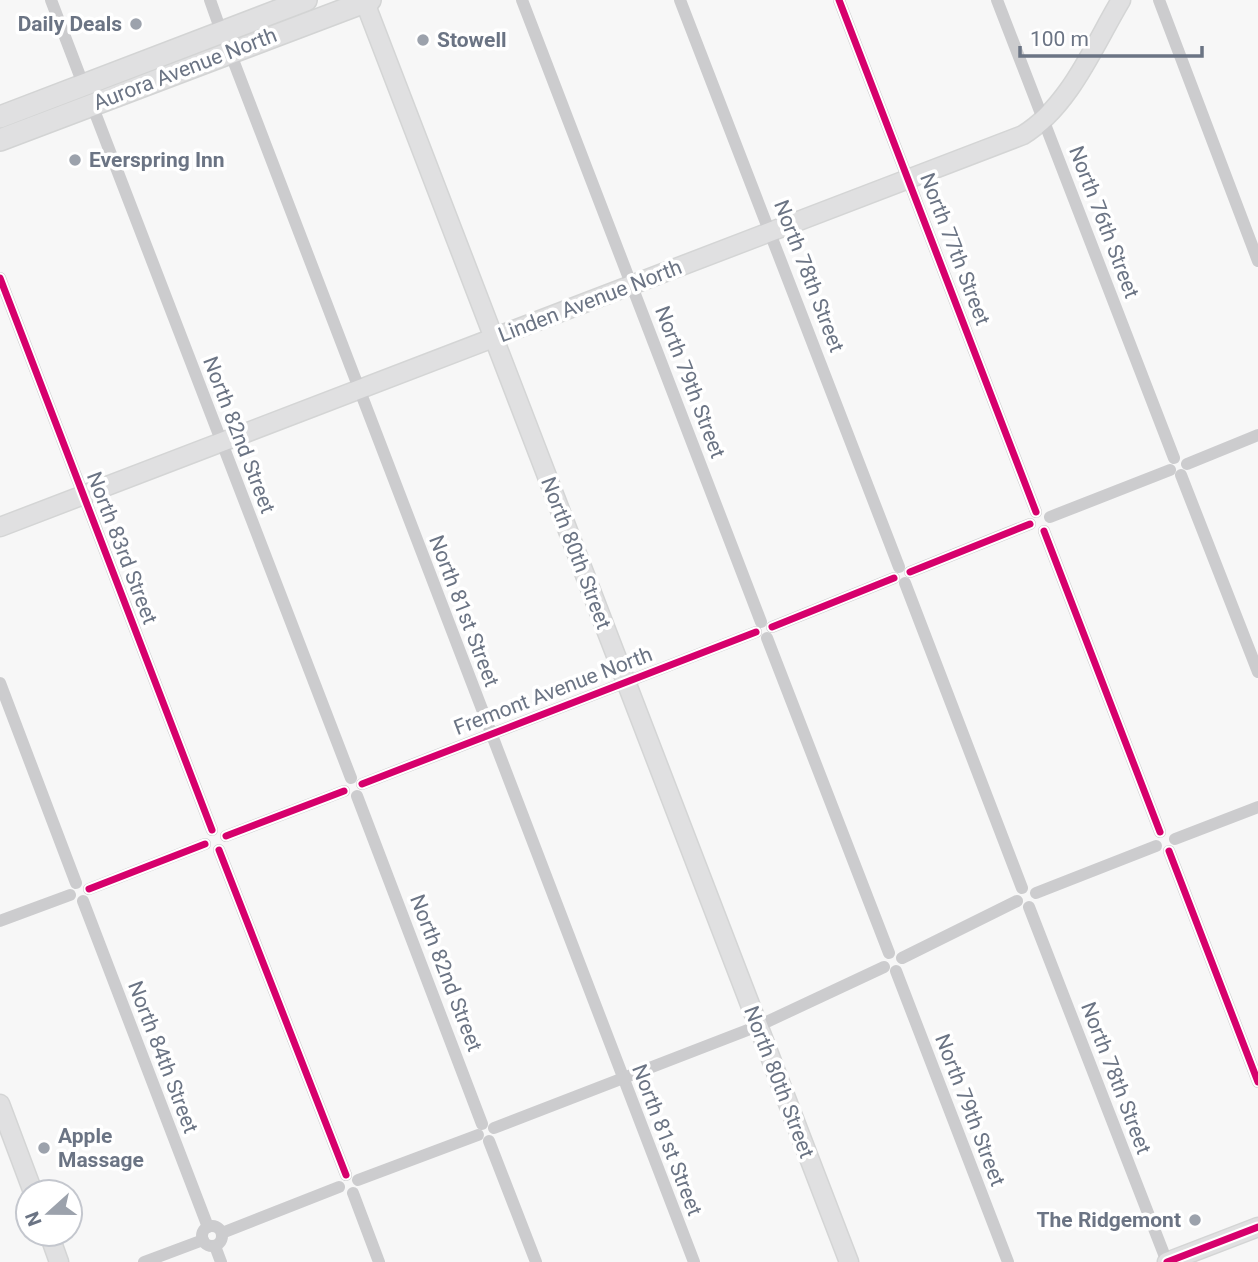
<svg xmlns="http://www.w3.org/2000/svg" width="1258" height="1262" font-family="Roboto,sans-serif">
<style>
.lines{fill:none;stroke-linecap:round;stroke-linejoin:round}
.secondary-casing{stroke:#d4d5d5;stroke-width:21}
.highway-casing{stroke:#d3d4d4;stroke-width:24}
.street{stroke:#ccccce;stroke-width:12}
.secondary{stroke:#e0e0e1;stroke-width:18}
.highway{stroke:#e0e0e1;stroke-width:21}
.cycleway-casing{stroke:#fff;stroke-width:11}
.cycleway{stroke:#d6006c;stroke-width:7}
.poi-dot{fill:#9ca2ac;stroke:#fff;stroke-width:2.5}
.labels{text-anchor:middle;dominant-baseline:central;stroke-width:7;stroke-linejoin:round;paint-order:stroke}
.poi-label{font-size:21px;font-weight:bold;fill:#6b7484;stroke:#fff;text-anchor:start}
.street-label{font-size:21px;fill:#6b7484;stroke:#fff}
</style>
<rect width="100%" height="100%" fill="#f7f7f7"/>
<g class="lines">
<defs>
<g id="secondary">
<path d="M 364,0 L 849,1262"/>
<path d="M 0,527 L 1023,135 C 1070,106 1094,45 1121,0"/>
<path d="M 0,1104 L 33,1192"/>
<path d="M 49,1234 L 59,1262"/>
<path d="M 1167,1262 L 1258,1227"/>
</g>
<g id="highway">
<path d="M 0,117 L 306,0"/>
<path d="M 0,140 L 370,0"/>
</g>
</defs>
<use href="#secondary" class="secondary-casing"/>
<use href="#highway" class="highway-casing"/>
<g class="street">
<path d="M 51,0 L 83,84"/>
<path d="M 210,0 L 221,31"/>
<path d="M 522,0 L 761,622"/>
<path d="M 680,0 L 899,567"/>
<path d="M 839,0 L 1036,512"/>
<path d="M 997,0 L 1174,458"/>
<path d="M 1159,0 L 1258,261"/>
<path d="M 230,52 L 694,1262"/>
<path d="M 92,105 L 351,778"/>
<path d="M 0,278 L 212,830"/>
<path d="M 1187,464 L 1258,435"/>
<path d="M 1181,475 L 1258,672"/>
<path d="M 1050,517 L 1170,470"/>
<path d="M 1044,531 L 1160,832"/>
<path d="M 910,572 L 1030,524"/>
<path d="M 905,583 L 1022,888"/>
<path d="M 772,627 L 894,578"/>
<path d="M 767,638 L 889,953"/>
<path d="M 0,683 L 76,883"/>
<path d="M 362,784 L 756,632"/>
<path d="M 357,796 L 482,1124"/>
<path d="M 226,836 L 344,791"/>
<path d="M 1175,839 L 1258,807"/>
<path d="M 219,850 L 346,1175"/>
<path d="M 1169,851 L 1258,1082"/>
<path d="M 89,889 L 205,844"/>
<path d="M 1036,893 L 1156,846"/>
<path d="M 83,901 L 208,1227"/>
<path d="M 1029,907 L 1167,1262"/>
<path d="M 0,921 L 70,895"/>
<path d="M 902,958 L 1017,901"/>
<path d="M 896,971 L 1008,1262"/>
<path d="M 494,1128 L 758,1026 L 884,967"/>
<path d="M 489,1141 L 536,1262"/>
<path d="M 358,1180 L 478,1135"/>
<path d="M 353,1193 L 379,1262"/>
<circle cx="212" cy="1236" r="10"/>
<path d="M 222,1233 L 339,1187"/>
<path d="M 215,1246 L 221,1262"/>
<path d="M 144,1262 L 203,1240"/>
</g>
<use href="#secondary" class="secondary"/>
<use href="#highway" class="highway"/>
<defs>
<g id="cycleway">
<path d="M 839,0 L 1036,512"/>
<path d="M 0,278 L 212,830"/>
<path d="M 1044,531 L 1160,832"/>
<path d="M 910,572 L 1030,524"/>
<path d="M 772,627 L 894,578"/>
<path d="M 362,784 L 756,632"/>
<path d="M 226,836 L 344,791"/>
<path d="M 219,850 L 346,1175"/>
<path d="M 1169,851 L 1258,1082"/>
<path d="M 89,889 L 205,844"/>
<path d="M 1167,1262 L 1258,1227"/>
</g>
</defs>
<use href="#cycleway" class="cycleway-casing"/>
<use href="#cycleway" class="cycleway"/>
</g>
<g class="poi-dot">
<circle cx="136" cy="24" r="7"/>
<circle cx="423" cy="40" r="7"/>
<circle cx="75" cy="160" r="7"/>
<circle cx="44" cy="1148" r="7"/>
<circle cx="1195" cy="1220" r="7"/>
</g>
<g class="labels">
<g class="poi-label">
<text x="122" y="24" text-anchor="end">Daily Deals</text>
<text x="437" y="40">Stowell</text>
<text x="89" y="160">Everspring Inn</text>
<text x="58" y="1136">Apple<tspan x="58" dy="24">Massage</tspan></text>
<text x="1181" y="1220" text-anchor="end">The Ridgemont</text>
</g>
<g class="street-label">
<text transform="translate(185 69) rotate(-21)">Aurora Avenue North</text>
<text transform="translate(1104 222) rotate(69)">North 76th Street</text>
<text transform="translate(955 249) rotate(69)">North 77th Street</text>
<text transform="translate(809 276) rotate(69)">North 78th Street</text>
<text transform="translate(590 301) rotate(-21)">Linden Avenue North</text>
<text transform="translate(690 382) rotate(69)">North 79th Street</text>
<text transform="translate(239 435) rotate(69)">North 82nd Street</text>
<text transform="translate(122 548) rotate(69)">North 83rd Street</text>
<text transform="translate(576 553) rotate(69)">North 80th Street</text>
<text transform="translate(464 611) rotate(69)">North 81st Street</text>
<text transform="translate(553 691) rotate(-21)">Fremont Avenue North</text>
<text transform="translate(446 973) rotate(69)">North 82nd Street</text>
<text transform="translate(163 1057) rotate(69)">North 84th Street</text>
<text transform="translate(1116 1078) rotate(69)">North 78th Street</text>
<text transform="translate(779 1082) rotate(69)">North 80th Street</text>
<text transform="translate(970 1110) rotate(69)">North 79th Street</text>
<text transform="translate(667 1140) rotate(69)">North 81st Street</text>
</g>
</g>
<g transform="translate(49 1213) rotate(249)"><circle r="33" fill="#ffffff" stroke="#c4c7ce" stroke-width="2"/>
<path d="M0-5L12 26L0 18L-12 26Z" fill="#9ca2ac"/>
<text y="-10" font-size="19" font-weight="bold" text-anchor="middle" fill="#6b7484">N</text>
</g>
<path d="M1020 46v10h182v-10" fill="none" stroke="#6b7484" stroke-width="3.5"/>
<text x="1030" y="46" font-size="21" fill="#6b7484" stroke="#ffffff" stroke-width="5" paint-order="stroke">100 m</text>
</svg>
